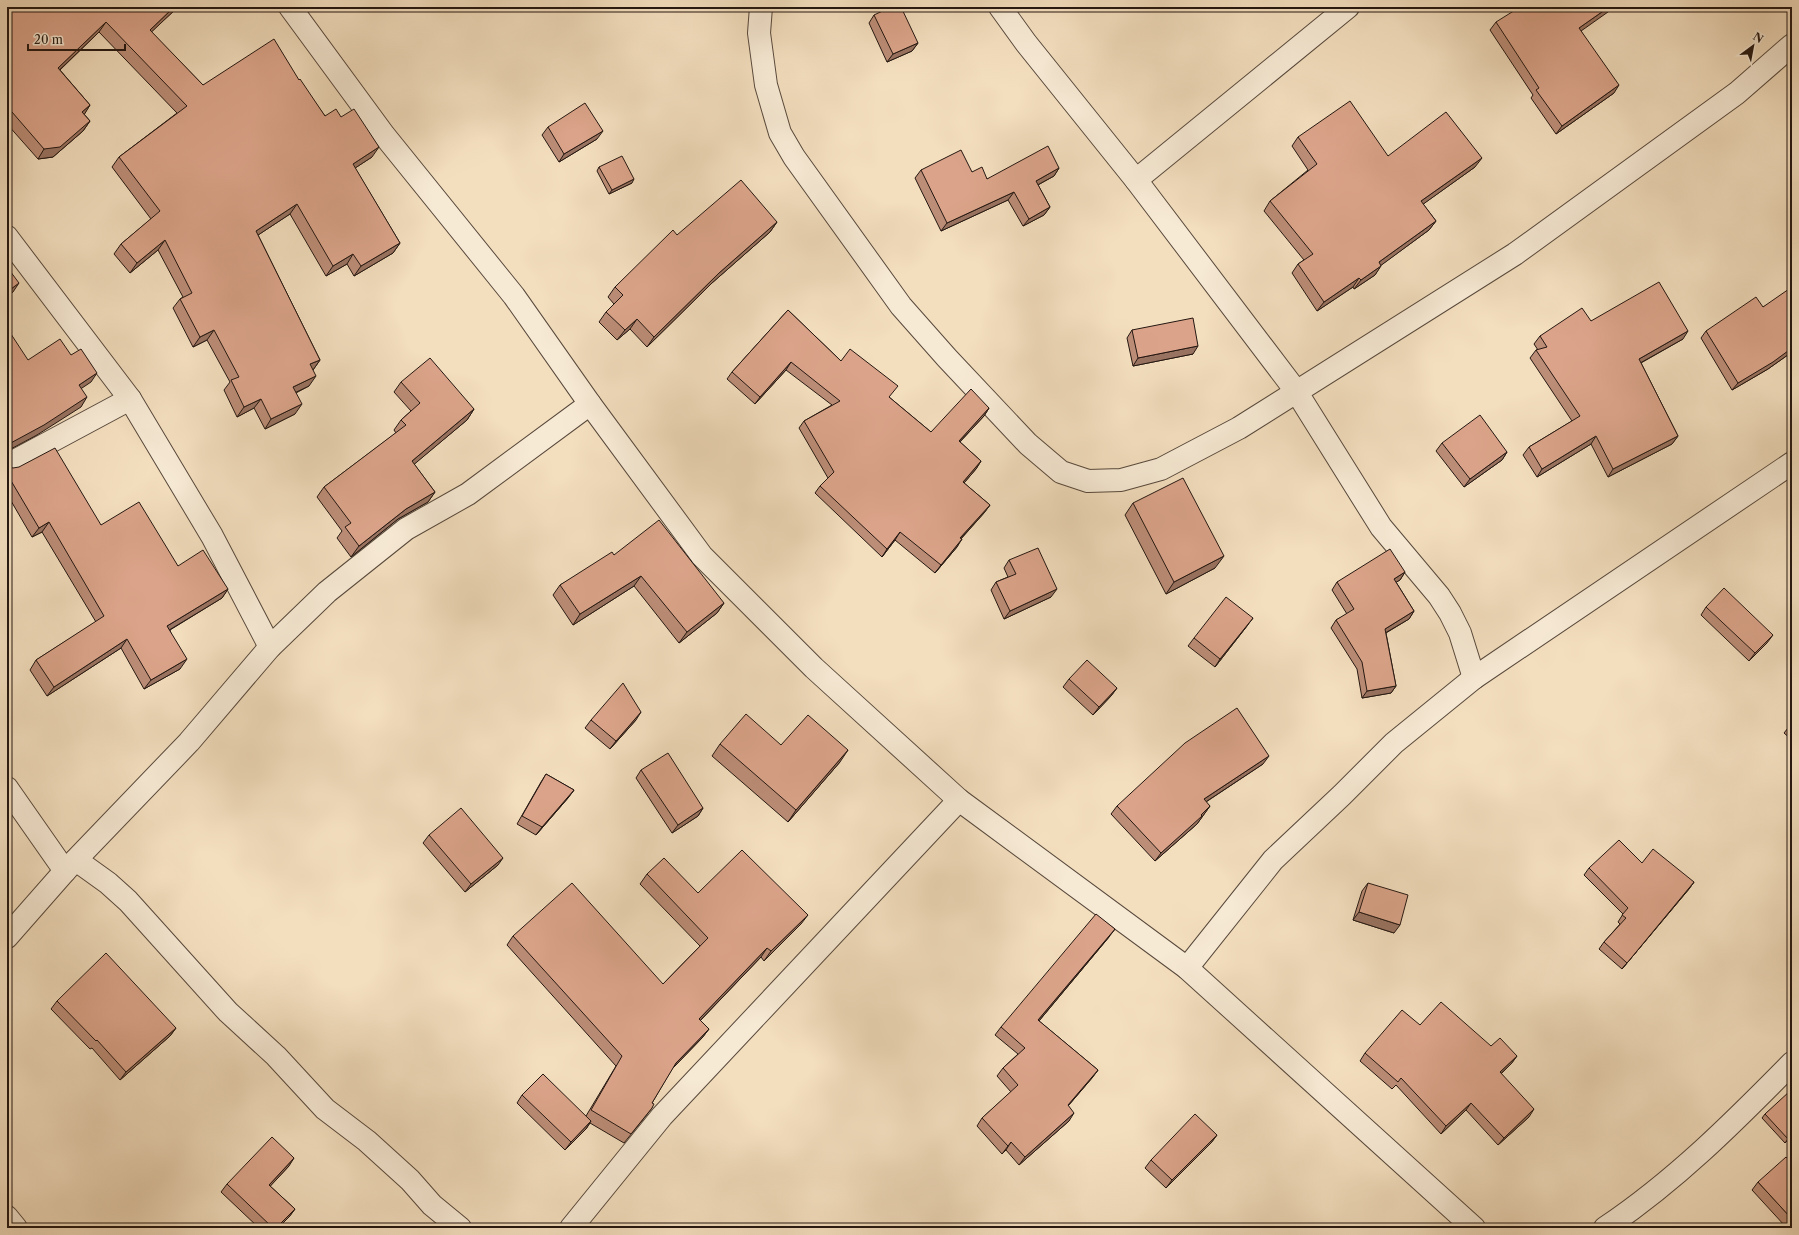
<svg xmlns="http://www.w3.org/2000/svg" width="1799" height="1235" font-family="'Libre Caslon Text',serif">
<style>
.lines{fill:none;stroke-linecap:round;stroke-linejoin:round}
.minor-casing{stroke:#58493c;stroke-width:24}
.minor{stroke:#f7ead5;stroke-width:22}
.wall{fill:#bc8d77;stroke:#241711}
.shaded-wall{fill:#997361;stroke:#241711}
.building{fill:#dba48a;stroke:#241711}
</style>
<rect width="100%" height="100%" fill="#f3debe"/>
<filter id="stains"><feTurbulence type="fractalNoise" baseFrequency=".005" numOctaves="4"/><feColorMatrix values="0 0 0 0 .2 0 0 0 0 .09 0 0 0 0 .02 0 0 0 .5 -.17"/></filter>
<radialGradient id="worn" r=".72"><stop offset=".6" stop-color="#630" stop-opacity="0"/><stop offset="1" stop-color="#630" stop-opacity=".3"/></radialGradient>
<g class="lines">
<defs>
<g id="minor">
<path d="M 290,7 L 384,135 L 514,296 L 590,404 L 702,556 L 814,668 L 959,800 L 1187,968 L 1474,1228"/>
<path d="M 761,7 L 759,33 L 766,85 L 780,133 L 794,157 L 901,306 L 947,358 L 1028,444 L 1061,472 L 1088,481 L 1121,480 L 1161,469 L 1239,428 L 1515,254 L 1737,93 L 1792,45"/>
<path d="M 1000,7 L 1026,43 L 1136,180 L 1296,391 L 1381,527 L 1439,596 L 1450,613 L 1460,633 L 1474,678"/>
<path d="M 1136,180 L 1348,7"/>
<path d="M 7,237 L 130,399 L 212,536 L 270,647"/>
<path d="M 7,465 L 130,399"/>
<path d="M 7,788 L 65,871"/>
<path d="M 76,860 L 108,883 L 128,901 L 228,1012 L 276,1056 L 325,1109 L 367,1141 L 410,1180 L 432,1205 L 460,1228"/>
<path d="M 7,937 L 65,871 L 189,742 L 270,647 L 327,592 L 406,529 L 468,494 L 590,404"/>
<path d="M 1187,968 L 1273,860 L 1342,795 L 1394,743 L 1474,678 L 1792,463"/>
<path d="M 7,1217 L 16,1228"/>
<path d="M 571,1228 L 662,1116 L 959,800"/>
<path d="M 1605,1228 C 1675,1181 1733,1123 1792,1063"/>
</g>
</defs>
<use href="#minor" class="minor-casing"/>
<use href="#minor" class="minor"/>
</g>
<g class="wall">
<path d="M 7,7 L 178,7 L 151,32 L 203,85 L 299,80 L 325,116 L 341,117 L 372,157 L 355,168 L 400,243 L 393,253 L 354,276 L 347,264 L 326,276 L 290,214 L 258,235 L 320,360 L 313,370 L 309,386 L 296,393 L 295,414 L 265,429 L 254,408 L 237,417 L 224,390 L 230,382 L 207,340 L 193,347 L 173,308 L 180,299 L 183,297 L 158,250 L 130,273 L 114,254 L 121,244 L 151,219 L 112,167 L 119,157 L 177,113 L 99,32 L 60,70 L 90,105 L 84,114 L 90,121 L 83,131 L 53,157 L 38,159 L 7,124 Z"/>
<path d="M 874,15 L 918,43 L 912,51 L 887,62 L 869,23 Z"/>
<path d="M 1496,22 L 1581,31 L 1614,93 L 1556,134 L 1531,98 L 1533,95 L 1490,30 Z"/>
<path d="M 548,127 L 597,139 L 559,162 L 542,135 Z"/>
<path d="M 1298,137 L 1388,156 L 1475,167 L 1423,204 L 1436,221 L 1429,230 L 1381,265 L 1375,275 L 1354,289 L 1353,287 L 1317,311 L 1292,273 L 1298,264 L 1304,260 L 1264,211 L 1270,201 L 1308,170 L 1292,146 Z"/>
<path d="M 599,167 L 632,183 L 609,194 L 597,171 Z"/>
<path d="M 1059,168 L 1054,176 L 1038,185 L 1050,207 L 1044,215 L 1023,226 L 1008,200 L 941,231 L 915,178 L 921,170 L 972,172 L 987,179 Z"/>
<path d="M 777,222 L 770,232 L 712,283 L 647,347 L 630,329 L 617,340 L 599,322 L 606,312 L 614,304 L 608,297 L 615,287 L 677,235 Z"/>
<path d="M 1792,293 L 1792,353 L 1792,352 L 1768,369 L 1732,390 L 1701,338 L 1706,331 L 1763,307 Z"/>
<path d="M 788,310 L 841,361 L 889,397 L 931,432 L 989,408 L 984,416 L 960,442 L 981,461 L 976,469 L 964,483 L 990,505 L 984,513 L 961,539 L 957,547 L 935,573 L 895,540 L 882,557 L 815,493 L 820,486 L 828,478 L 799,428 L 804,421 L 832,405 L 786,370 L 755,404 L 727,379 L 732,372 Z"/>
<path d="M 1591,321 L 1683,339 L 1641,363 L 1678,436 L 1672,444 L 1608,477 L 1591,444 L 1537,477 L 1523,455 L 1529,447 L 1572,421 L 1530,358 L 1536,350 L 1538,350 L 1534,344 L 1540,336 Z"/>
<path d="M 1132,330 L 1193,354 L 1133,366 L 1127,338 Z"/>
<path d="M 401,382 L 474,409 L 467,420 L 414,464 L 435,492 L 428,502 L 398,519 L 351,557 L 337,538 L 342,531 L 317,497 L 324,487 L 396,433 L 394,430 L 401,420 L 411,411 L 394,392 Z"/>
<path d="M 1442,443 L 1507,452 L 1502,460 L 1464,487 L 1436,451 Z"/>
<path d="M 7,466 L 101,525 L 178,566 L 228,589 L 222,598 L 170,630 L 180,669 L 144,689 L 121,648 L 47,696 L 30,670 L 36,660 L 96,622 L 42,532 L 32,537 L 7,494 Z"/>
<path d="M 1133,503 L 1215,568 L 1166,594 L 1125,515 Z"/>
<path d="M 614,555 L 724,603 L 717,613 L 679,643 L 634,586 L 573,625 L 553,595 L 560,585 Z"/>
<path d="M 1009,560 L 1051,597 L 1004,619 L 991,590 L 996,582 L 1008,577 L 1004,568 Z"/>
<path d="M 1405,572 L 1400,580 L 1396,582 L 1414,611 L 1409,619 L 1386,633 L 1396,686 L 1391,693 L 1362,698 L 1357,669 L 1331,628 L 1336,620 L 1347,614 L 1332,590 L 1337,582 Z"/>
<path d="M 1706,607 L 1767,643 L 1749,661 L 1701,615 Z"/>
<path d="M 1247,626 L 1215,667 L 1188,646 L 1194,638 Z"/>
<path d="M 1069,679 L 1117,688 L 1111,696 L 1093,715 L 1063,687 Z"/>
<path d="M 591,720 L 636,720 L 610,749 L 585,728 Z"/>
<path d="M 1792,723 L 1792,740 L 1784,733 Z"/>
<path d="M 720,744 L 781,745 L 840,762 L 788,822 L 712,756 Z"/>
<path d="M 1263,764 L 1206,802 L 1210,806 L 1197,824 L 1155,861 L 1111,814 L 1117,806 Z"/>
<path d="M 641,770 L 703,808 L 698,816 L 672,833 L 636,778 Z"/>
<path d="M 546,774 L 574,790 L 568,798 L 536,835 L 517,824 L 541,782 Z"/>
<path d="M 429,835 L 498,865 L 465,892 L 423,843 Z"/>
<path d="M 1642,863 L 1694,882 L 1689,889 L 1622,969 L 1599,949 L 1604,942 L 1620,924 L 1618,922 L 1623,914 L 1584,875 L 1589,868 Z"/>
<path d="M 647,874 L 698,893 L 801,924 L 764,961 L 761,957 L 700,1021 L 709,1029 L 702,1038 L 672,1069 L 652,1103 L 652,1108 L 645,1117 L 624,1143 L 590,1123 L 586,1129 L 565,1150 L 517,1103 L 522,1095 L 586,1116 L 616,1066 L 507,945 L 513,936 L 663,984 L 700,946 L 640,884 Z"/>
<path d="M 1368,883 L 1394,933 L 1353,920 L 1362,891 Z"/>
<path d="M 1109,937 L 1039,1021 L 1098,1070 L 1092,1078 L 1068,1106 L 1069,1121 L 1019,1165 L 1006,1150 L 1002,1154 L 977,1126 L 982,1118 L 1011,1092 L 997,1076 L 1003,1068 L 1018,1054 L 995,1035 L 1001,1027 Z"/>
<path d="M 57,1001 L 176,1028 L 170,1036 L 120,1080 L 92,1048 L 90,1049 L 51,1009 Z"/>
<path d="M 1420,1025 L 1491,1046 L 1517,1056 L 1511,1064 L 1501,1074 L 1529,1117 L 1498,1145 L 1466,1110 L 1441,1134 L 1396,1085 L 1392,1089 L 1360,1061 L 1365,1053 Z"/>
<path d="M 1792,1093 L 1792,1136 L 1785,1143 L 1762,1118 L 1765,1114 Z"/>
<path d="M 1217,1135 L 1211,1143 L 1166,1188 L 1145,1168 L 1151,1160 Z"/>
<path d="M 289,1166 L 270,1186 L 295,1209 L 289,1217 L 278,1228 L 259,1228 L 221,1192 L 227,1184 Z"/>
<path d="M 1758,1182 L 1792,1219 L 1785,1226 L 1752,1190 Z"/>
</g>
<g class="shaded-wall">
<path d="M 174,7 L 178,7 L 143,40 L 150,30 Z"/>
<path d="M 1609,7 L 1615,7 L 1574,36 L 1579,28 Z"/>
<path d="M 106,22 L 99,32 L 51,78 L 58,68 Z"/>
<path d="M 918,43 L 912,51 L 887,62 L 893,54 Z"/>
<path d="M 1619,85 L 1614,93 L 1556,134 L 1562,126 Z"/>
<path d="M 90,105 L 84,115 L 82,112 Z"/>
<path d="M 90,121 L 83,131 L 53,157 L 38,159 L 44,149 Z"/>
<path d="M 603,131 L 597,139 L 559,162 L 564,154 Z"/>
<path d="M 379,147 L 372,157 L 346,174 L 353,164 Z"/>
<path d="M 1482,158 L 1475,167 L 1415,210 L 1421,201 Z"/>
<path d="M 1059,168 L 1054,176 L 1030,189 L 1036,181 Z"/>
<path d="M 634,179 L 632,183 L 609,194 L 612,190 Z"/>
<path d="M 1014,192 L 1008,200 L 941,231 L 947,223 Z"/>
<path d="M 297,204 L 290,214 L 249,241 L 256,231 Z"/>
<path d="M 1050,207 L 1044,215 L 1023,226 L 1029,219 Z"/>
<path d="M 1436,221 L 1429,230 L 1372,272 L 1379,262 Z"/>
<path d="M 777,222 L 770,232 L 712,283 L 647,347 L 654,337 L 719,273 Z"/>
<path d="M 165,240 L 158,250 L 130,273 L 137,263 Z"/>
<path d="M 400,243 L 393,253 L 354,276 L 361,266 Z"/>
<path d="M 353,254 L 347,264 L 326,276 L 333,266 Z"/>
<path d="M 1381,266 L 1375,275 L 1354,289 L 1361,280 Z"/>
<path d="M 1359,278 L 1353,287 L 1317,311 L 1324,302 Z"/>
<path d="M 19,283 L 13,292 L 7,297 L 7,292 Z"/>
<path d="M 637,319 L 630,329 L 617,340 L 625,330 Z"/>
<path d="M 214,330 L 207,340 L 193,347 L 200,337 Z"/>
<path d="M 1688,331 L 1683,339 L 1633,367 L 1639,359 Z"/>
<path d="M 1198,346 L 1193,354 L 1133,366 L 1138,358 Z"/>
<path d="M 1792,348 L 1792,352 L 1768,369 L 1732,390 L 1738,383 Z"/>
<path d="M 320,360 L 313,370 L 303,374 L 310,364 Z"/>
<path d="M 791,362 L 786,370 L 755,404 L 760,397 Z"/>
<path d="M 97,373 L 91,382 L 73,394 L 79,385 Z"/>
<path d="M 316,376 L 309,386 L 286,397 L 293,387 Z"/>
<path d="M 87,397 L 81,407 L 37,435 L 7,451 L 7,445 Z"/>
<path d="M 261,399 L 254,408 L 237,417 L 244,407 Z"/>
<path d="M 302,404 L 295,414 L 265,429 L 271,419 Z"/>
<path d="M 989,408 L 984,416 L 953,449 L 959,441 Z"/>
<path d="M 474,409 L 467,420 L 405,472 L 412,461 Z"/>
<path d="M 1596,436 L 1591,444 L 1537,477 L 1542,469 Z"/>
<path d="M 1678,436 L 1672,444 L 1608,477 L 1613,469 Z"/>
<path d="M 1507,452 L 1502,460 L 1464,487 L 1470,479 Z"/>
<path d="M 981,461 L 976,469 L 958,490 L 963,482 Z"/>
<path d="M 435,492 L 428,502 L 398,519 L 351,557 L 359,546 L 406,509 Z"/>
<path d="M 990,505 L 984,513 L 955,545 L 960,538 Z"/>
<path d="M 49,522 L 42,532 L 32,537 L 39,528 Z"/>
<path d="M 900,532 L 895,540 L 882,557 L 887,549 Z"/>
<path d="M 962,539 L 957,547 L 935,573 L 941,565 Z"/>
<path d="M 1224,556 L 1215,568 L 1166,594 L 1174,582 Z"/>
<path d="M 1405,572 L 1400,580 L 1388,587 L 1394,579 Z"/>
<path d="M 641,576 L 634,586 L 573,625 L 580,614 Z"/>
<path d="M 228,589 L 222,598 L 161,635 L 167,626 Z"/>
<path d="M 1057,589 L 1051,597 L 1004,619 L 1010,611 Z"/>
<path d="M 724,603 L 717,613 L 679,643 L 687,632 Z"/>
<path d="M 1414,611 L 1409,619 L 1380,636 L 1385,629 Z"/>
<path d="M 1253,618 L 1247,626 L 1215,667 L 1220,659 Z"/>
<path d="M 1773,635 L 1767,643 L 1749,661 L 1755,653 Z"/>
<path d="M 127,639 L 121,648 L 47,696 L 54,687 Z"/>
<path d="M 187,659 L 180,669 L 144,689 L 151,680 Z"/>
<path d="M 1396,686 L 1391,693 L 1362,698 L 1367,691 Z"/>
<path d="M 1117,688 L 1111,696 L 1093,715 L 1099,707 Z"/>
<path d="M 641,712 L 636,720 L 610,749 L 616,741 Z"/>
<path d="M 848,750 L 840,762 L 788,822 L 796,810 Z"/>
<path d="M 1269,756 L 1263,764 L 1198,807 L 1204,799 Z"/>
<path d="M 574,790 L 568,798 L 536,835 L 542,827 Z"/>
<path d="M 1210,806 L 1197,824 L 1155,861 L 1161,853 Z"/>
<path d="M 703,808 L 698,816 L 672,833 L 678,825 Z"/>
<path d="M 503,858 L 498,865 L 465,892 L 471,884 Z"/>
<path d="M 1694,882 L 1689,889 L 1622,969 L 1627,963 Z"/>
<path d="M 1359,912 L 1400,925 L 1394,933 L 1353,920 Z"/>
<path d="M 808,915 L 801,924 L 764,961 L 771,951 Z"/>
<path d="M 1115,929 L 1109,937 L 1033,1028 L 1038,1020 Z"/>
<path d="M 767,948 L 761,957 L 692,1029 L 699,1019 Z"/>
<path d="M 176,1028 L 170,1036 L 120,1080 L 126,1072 Z"/>
<path d="M 709,1029 L 702,1038 L 669,1072 L 676,1063 Z"/>
<path d="M 1517,1056 L 1511,1064 L 1494,1080 L 1500,1072 Z"/>
<path d="M 1098,1070 L 1092,1078 L 1062,1113 L 1068,1105 Z"/>
<path d="M 1471,1103 L 1466,1110 L 1441,1134 L 1446,1126 Z"/>
<path d="M 1534,1109 L 1529,1117 L 1498,1145 L 1504,1138 Z"/>
<path d="M 1074,1113 L 1069,1121 L 1019,1165 L 1025,1157 Z"/>
<path d="M 591,1121 L 586,1129 L 565,1150 L 571,1142 Z"/>
<path d="M 1217,1135 L 1211,1143 L 1166,1188 L 1172,1180 Z"/>
<path d="M 1792,1135 L 1792,1136 L 1785,1143 L 1788,1139 Z"/>
<path d="M 1011,1142 L 1006,1150 L 1002,1154 Z"/>
<path d="M 294,1158 L 289,1166 L 264,1193 L 269,1185 Z"/>
<path d="M 295,1209 L 289,1217 L 278,1228 L 276,1228 Z"/>
<path d="M 1792,1217 L 1792,1219 L 1785,1226 L 1791,1218 Z"/>
</g>
<g class="building">
<path d="M 7,7 L 174,7 L 150,30 L 203,85 L 274,39 L 299,80 L 300,79 L 325,116 L 336,109 L 341,117 L 354,109 L 379,147 L 353,164 L 400,243 L 361,266 L 353,254 L 333,266 L 297,204 L 256,231 L 320,360 L 310,364 L 316,376 L 293,387 L 302,404 L 271,419 L 261,399 L 244,407 L 231,380 L 239,377 L 214,330 L 200,337 L 180,299 L 192,293 L 165,240 L 137,263 L 121,244 L 160,211 L 119,157 L 187,106 L 106,22 L 58,68 L 90,105 L 82,112 L 90,121 L 60,147 L 44,149 L 12,112 L 7,117 L 7,34 L 12,29 L 7,24 Z"/>
<path d="M 891,7 L 901,7 L 918,43 L 893,54 L 874,15 Z"/>
<path d="M 1520,7 L 1609,7 L 1579,28 L 1619,85 L 1562,126 L 1536,90 L 1539,88 L 1496,22 Z"/>
<path d="M 1350,101 L 1388,156 L 1446,112 L 1482,158 L 1421,201 L 1436,221 L 1379,262 L 1381,266 L 1361,280 L 1359,278 L 1324,302 L 1298,264 L 1313,254 L 1270,201 L 1317,164 L 1298,137 Z"/>
<path d="M 585,103 L 603,131 L 564,154 L 548,127 Z"/>
<path d="M 1048,146 L 1059,168 L 1036,181 L 1050,207 L 1029,219 L 1014,192 L 947,223 L 921,170 L 961,150 L 972,172 L 982,167 L 987,179 Z"/>
<path d="M 622,156 L 634,179 L 612,190 L 599,167 Z"/>
<path d="M 741,180 L 777,222 L 719,273 L 654,337 L 637,319 L 625,330 L 606,312 L 623,295 L 615,287 L 673,230 L 677,235 Z"/>
<path d="M 7,267 L 19,283 L 7,292 Z"/>
<path d="M 1659,282 L 1688,331 L 1639,359 L 1678,436 L 1613,469 L 1596,436 L 1542,469 L 1529,447 L 1580,416 L 1536,350 L 1547,347 L 1540,336 L 1582,308 L 1591,321 Z"/>
<path d="M 1789,289 L 1792,293 L 1792,348 L 1773,362 L 1738,383 L 1706,331 L 1756,297 L 1763,307 Z"/>
<path d="M 788,310 L 841,361 L 850,349 L 898,386 L 889,397 L 931,432 L 971,389 L 989,408 L 959,441 L 981,461 L 963,482 L 990,505 L 960,538 L 962,539 L 941,565 L 900,532 L 887,549 L 820,486 L 834,472 L 804,421 L 840,401 L 791,362 L 760,397 L 732,372 Z"/>
<path d="M 1193,318 L 1198,346 L 1138,358 L 1132,330 Z"/>
<path d="M 7,328 L 28,360 L 60,339 L 71,355 L 81,349 L 97,373 L 79,385 L 87,397 L 44,425 L 7,445 Z"/>
<path d="M 430,358 L 474,409 L 412,461 L 435,492 L 406,509 L 359,546 L 345,527 L 351,523 L 324,487 L 406,425 L 401,420 L 420,403 L 401,382 Z"/>
<path d="M 1480,415 L 1507,452 L 1470,479 L 1442,443 Z"/>
<path d="M 55,448 L 101,525 L 139,502 L 178,566 L 203,550 L 228,589 L 167,626 L 187,659 L 151,680 L 127,639 L 54,687 L 36,660 L 104,616 L 49,522 L 39,528 L 7,474 L 7,466 L 13,468 L 19,467 Z"/>
<path d="M 1183,478 L 1224,556 L 1174,582 L 1133,503 Z"/>
<path d="M 659,520 L 724,603 L 687,632 L 641,576 L 580,614 L 560,585 L 612,552 L 614,555 Z"/>
<path d="M 1038,548 L 1057,589 L 1010,611 L 996,582 L 1016,574 L 1009,560 Z"/>
<path d="M 1390,549 L 1405,572 L 1394,579 L 1414,611 L 1385,629 L 1396,686 L 1367,691 L 1362,662 L 1336,620 L 1354,609 L 1337,582 Z"/>
<path d="M 1724,588 L 1773,635 L 1755,653 L 1706,607 Z"/>
<path d="M 1226,597 L 1253,618 L 1220,659 L 1194,638 Z"/>
<path d="M 1087,660 L 1117,688 L 1099,707 L 1069,679 Z"/>
<path d="M 623,683 L 641,712 L 616,741 L 591,720 Z"/>
<path d="M 1237,708 L 1269,756 L 1204,799 L 1210,806 L 1201,815 L 1202,816 L 1161,853 L 1117,806 L 1185,743 Z"/>
<path d="M 746,714 L 781,745 L 808,715 L 848,750 L 796,810 L 720,744 Z"/>
<path d="M 668,753 L 703,808 L 678,825 L 641,770 Z"/>
<path d="M 546,774 L 574,790 L 542,827 L 522,816 Z"/>
<path d="M 461,808 L 503,858 L 471,884 L 429,835 Z"/>
<path d="M 1619,840 L 1642,863 L 1653,849 L 1694,882 L 1627,963 L 1604,942 L 1626,918 L 1622,915 L 1628,908 L 1589,868 Z"/>
<path d="M 742,850 L 808,915 L 771,951 L 767,948 L 699,1019 L 709,1029 L 676,1063 L 652,1103 L 654,1104 L 652,1108 L 631,1134 L 591,1110 L 622,1056 L 513,936 L 572,883 L 663,984 L 708,938 L 647,874 L 664,858 L 698,893 Z"/>
<path d="M 1368,883 L 1408,895 L 1400,925 L 1359,912 Z"/>
<path d="M 1096,914 L 1115,929 L 1038,1020 L 1098,1070 L 1068,1105 L 1074,1113 L 1025,1157 L 1011,1142 L 1008,1146 L 982,1118 L 1018,1085 L 1003,1068 L 1025,1048 L 1001,1027 Z"/>
<path d="M 106,953 L 176,1028 L 126,1072 L 97,1040 L 96,1041 L 57,1001 Z"/>
<path d="M 1441,1002 L 1491,1046 L 1500,1038 L 1517,1056 L 1500,1072 L 1534,1109 L 1504,1138 L 1471,1103 L 1446,1126 L 1401,1078 L 1398,1082 L 1365,1053 L 1402,1010 L 1420,1025 Z"/>
<path d="M 543,1074 L 591,1121 L 571,1142 L 522,1095 Z"/>
<path d="M 1790,1091 L 1792,1093 L 1792,1135 L 1788,1139 L 1765,1114 Z"/>
<path d="M 1195,1114 L 1217,1135 L 1172,1180 L 1151,1160 Z"/>
<path d="M 272,1137 L 294,1158 L 269,1185 L 295,1209 L 276,1228 L 273,1228 L 227,1184 Z"/>
<path d="M 1786,1157 L 1792,1163 L 1792,1217 L 1791,1218 L 1758,1182 Z"/>
</g>
<rect width="1799" height="1235" fill="none" stroke="#f3debe" stroke-width="24"/>
<rect x="8" y="8" width="1783" height="1219" fill="none" stroke="#241711" stroke-width="2"/>
<rect x="12" y="12" width="1775" height="1211" fill="none" stroke="#241711"/>
<g transform="translate(1753 46) rotate(32)" stroke="#f7ead5" stroke-width="3" paint-order="stroke">
<path d="M0-3L7 15L0 10L-7 15Z" fill="#241711"/>
<text y="-6" font-size="11" font-weight="bold" text-anchor="middle" fill="#241711">N</text>
</g>
<path d="M28 44v6h97v-6" fill="none" stroke="#241711" stroke-width="2"/>
<text x="34" y="44" font-size="12" fill="#241711" stroke="#f7ead5" stroke-width="3" paint-order="stroke">20 m</text>
<rect width="100%" height="100%" filter="url(#stains)"/>
<rect width="100%" height="100%" fill="url(#worn)"/>
</svg>
